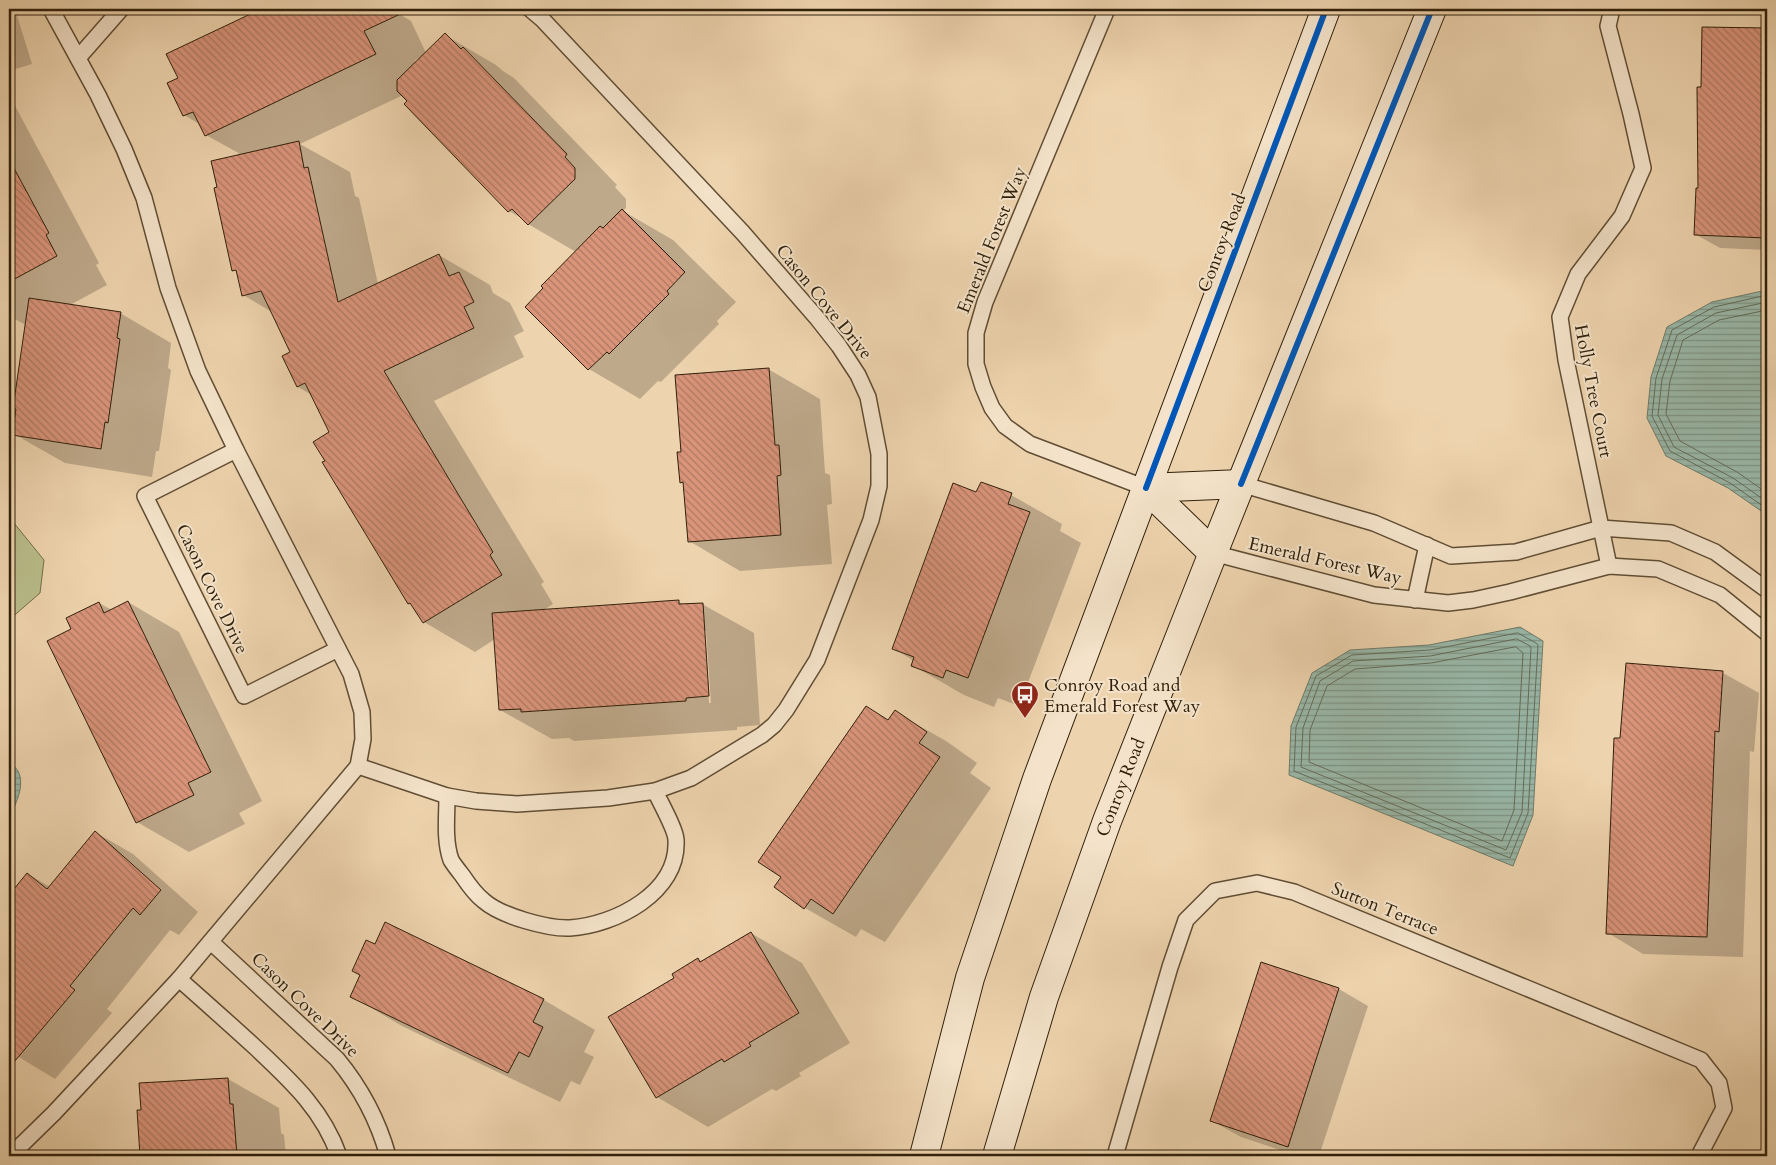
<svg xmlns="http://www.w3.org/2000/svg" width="1776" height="1165" font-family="Cardo,serif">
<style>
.garden{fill:#b9bd8a;stroke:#746e4a}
.water{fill:url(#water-rules);stroke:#6f7b6a}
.shadow{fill:#0003;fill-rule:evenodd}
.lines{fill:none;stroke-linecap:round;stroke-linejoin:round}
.shore{stroke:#646c5a;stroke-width:1}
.building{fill:url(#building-back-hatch);stroke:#30200b}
.service-casing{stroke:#604d34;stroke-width:18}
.secondary-casing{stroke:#30200b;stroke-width:30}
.service{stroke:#f4e3ca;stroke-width:15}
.secondary{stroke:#f4e3ca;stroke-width:28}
.cycleway-casing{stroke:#f4e3ca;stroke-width:9}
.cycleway{stroke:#0057b8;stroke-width:6}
.labels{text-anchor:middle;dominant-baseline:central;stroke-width:4;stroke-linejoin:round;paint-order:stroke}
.street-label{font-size:18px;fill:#30200b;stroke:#f4e3ca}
.poi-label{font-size:18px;fill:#30200b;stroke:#f4e3ca;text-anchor:start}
</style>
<defs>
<pattern id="water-rules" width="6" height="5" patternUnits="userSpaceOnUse" patternTransform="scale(1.25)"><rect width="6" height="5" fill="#99b8a9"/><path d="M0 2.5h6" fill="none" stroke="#7d9588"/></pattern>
<pattern id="building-back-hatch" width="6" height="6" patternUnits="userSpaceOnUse" patternTransform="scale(1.25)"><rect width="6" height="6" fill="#d9947a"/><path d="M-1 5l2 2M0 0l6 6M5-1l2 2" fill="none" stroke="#b07862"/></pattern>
</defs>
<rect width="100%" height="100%" fill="#eed4ae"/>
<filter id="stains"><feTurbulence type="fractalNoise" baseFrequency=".004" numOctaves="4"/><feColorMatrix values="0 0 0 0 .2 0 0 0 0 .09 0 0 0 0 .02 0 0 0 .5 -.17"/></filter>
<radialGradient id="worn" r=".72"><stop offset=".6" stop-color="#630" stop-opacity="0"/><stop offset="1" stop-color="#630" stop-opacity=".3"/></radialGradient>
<path class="garden" d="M 9,517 L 44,560 L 40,593 L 9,620 Z"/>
<g class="water">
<path d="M 1767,290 L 1767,515 L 1728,488 L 1666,456 L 1647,418 L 1651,377 L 1667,327 L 1712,302 Z"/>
<path d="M 1520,627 L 1543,641 L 1533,815 L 1513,866 L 1289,775 L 1291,726 L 1312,673 L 1350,650 L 1429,645 Z"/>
<path d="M 9,763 C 30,773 18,802 9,816 L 13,819 L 9,825 Z"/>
</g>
<g class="shadow">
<path d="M 9,9 L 15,9 L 32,64 L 9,71 Z"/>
<path d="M 264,9 L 391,9 L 411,21 L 426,53 L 445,35 L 496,65 L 503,71 L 514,78 L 617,185 L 615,187 L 626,199 L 626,208 L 623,211 L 673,240 L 736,302 L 717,321 L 719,324 L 661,382 L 658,381 L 640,399 L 589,369 L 527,307 L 576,252 L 528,224 L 523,219 L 509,211 L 403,95 L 300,144 L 350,172 L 355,196 L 359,198 L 378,284 L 439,255 L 490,285 L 493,293 L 510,303 L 524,331 L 514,336 L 524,357 L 434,401 L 544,582 L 541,584 L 553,604 L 542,611 L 679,602 L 684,605 L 702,604 L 754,633 L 760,725 L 737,727 L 737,730 L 574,741 L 569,738 L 552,739 L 500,710 L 495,639 L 475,652 L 424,622 L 414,607 L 409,604 L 327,462 L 330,433 L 312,395 L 298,387 L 292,353 L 272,312 L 243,295 L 238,273 L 234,270 L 218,188 L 242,155 L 206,135 L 201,125 L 184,115 L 179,79 L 168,54 ZM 423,56 L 416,63 L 415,60 ZM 703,631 L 706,631 L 711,703 L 709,703 Z"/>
<path d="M 1703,29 L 1767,29 L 1767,250 L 1720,248 L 1695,234 L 1700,189 Z"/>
<path d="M 9,83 L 13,102 L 99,263 L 96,265 L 107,285 L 70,305 L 120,313 L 171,343 L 168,368 L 171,370 L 159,451 L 156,451 L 152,477 L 65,463 L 14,434 L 26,325 L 9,316 Z"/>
<path d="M 768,369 L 820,399 L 825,473 L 830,475 L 832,504 L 827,505 L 832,564 L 740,571 L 689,541 L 684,484 L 681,482 L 682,453 Z"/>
<path d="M 977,493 L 1011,495 L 1062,524 L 1060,531 L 1081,543 L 1019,706 L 998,698 L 994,707 L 964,695 L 912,665 L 914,661 L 893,648 Z"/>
<path d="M 128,602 L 179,632 L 262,801 L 239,813 L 245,824 L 189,852 L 137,822 L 73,629 L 99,603 L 112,610 Z"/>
<path d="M 1723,673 L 1759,693 L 1754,752 L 1750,751 L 1743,957 L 1643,954 L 1608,933 L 1621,740 Z"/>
<path d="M 895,712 L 946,741 L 977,763 L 970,773 L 991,788 L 885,942 L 861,929 L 856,937 L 805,908 L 889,721 Z"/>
<path d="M 95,832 L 133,854 L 198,912 L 179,935 L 170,930 L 107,1009 L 112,1013 L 55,1079 L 9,1051 L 9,898 L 28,874 L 50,887 Z"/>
<path d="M 386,924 L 544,1000 L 595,1030 L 584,1052 L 594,1057 L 580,1085 L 571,1081 L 560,1102 L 402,1026 L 351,996 Z"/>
<path d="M 751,933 L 802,963 L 850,1043 L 799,1073 L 801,1076 L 776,1091 L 772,1089 L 708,1127 L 657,1097 L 610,1018 L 676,978 L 698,960 L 703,962 Z"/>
<path d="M 1339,989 L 1368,1006 L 1319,1156 L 1298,1156 L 1241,1137 L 1212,1121 Z"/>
<path d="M 228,1079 L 279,1108 L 281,1133 L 284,1135 L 286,1156 L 141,1156 L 139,1111 Z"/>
</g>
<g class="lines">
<g class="shore">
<path d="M 1767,295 L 1714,307 L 1672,330 L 1656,378 L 1652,416 L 1670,451 L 1730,483 L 1767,509"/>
<path d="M 1767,302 L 1716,313 L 1677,335 L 1662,379 L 1658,415 L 1674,447 L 1733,478 L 1767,502"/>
<path d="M 1767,310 L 1719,320 L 1683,340 L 1670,381 L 1666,414 L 1680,441 L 1737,472 L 1767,493"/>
<path d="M 1518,633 L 1536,643 L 1538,645 L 1528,813 L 1510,858 L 1294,771 L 1296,727 L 1316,676 L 1352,655 L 1430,650 Z"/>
<path d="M 1517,639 L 1530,646 L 1531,648 L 1522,812 L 1506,850 L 1301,767 L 1303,728 L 1320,681 L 1353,661 L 1430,656 Z"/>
<path d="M 1516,647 L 1523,653 L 1514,810 L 1502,841 L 1309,762 L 1310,730 L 1327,686 L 1355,669 L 1431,663 Z"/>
</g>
</g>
<g class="building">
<path d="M 261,9 L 411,9 L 364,31 L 376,54 L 205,136 L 193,112 L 183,116 L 167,83 L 178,78 L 166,54 Z"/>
<path d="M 1702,27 L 1767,28 L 1767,238 L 1694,235 L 1696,188 L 1698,188 L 1697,87 L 1701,87 Z"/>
<path d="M 445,33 L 461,49 L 463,47 L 567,154 L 565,157 L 575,168 L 575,179 L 528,225 L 512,209 L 508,212 L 404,104 L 407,101 L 397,91 L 397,80 Z"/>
<path d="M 299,141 L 304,168 L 308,167 L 338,302 L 439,254 L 449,276 L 459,272 L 474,302 L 464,307 L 474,328 L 384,371 L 493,552 L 490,555 L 502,575 L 423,623 L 410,603 L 408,604 L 322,462 L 325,461 L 313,442 L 329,432 L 305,383 L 297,387 L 282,356 L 290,352 L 261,291 L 242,296 L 236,270 L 232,271 L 214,188 L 217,187 L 211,161 Z"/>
<path d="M 9,159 L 49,233 L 46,235 L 57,256 L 9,282 Z"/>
<path d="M 622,209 L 685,272 L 667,291 L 669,294 L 609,354 L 607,352 L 588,370 L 525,307 L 543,288 L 541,286 L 600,226 L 603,228 Z"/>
<path d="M 29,298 L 121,312 L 117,338 L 120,339 L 108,423 L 105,422 L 101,449 L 12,435 L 16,409 L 13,408 Z"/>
<path d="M 769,368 L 775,445 L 779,445 L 781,475 L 777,476 L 781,535 L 688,542 L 683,482 L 680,483 L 677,452 L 681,452 L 675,375 Z"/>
<path d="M 981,482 L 1012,493 L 1008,504 L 1030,512 L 968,678 L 946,670 L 943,678 L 911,666 L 914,657 L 892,649 L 953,483 L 976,492 Z"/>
<path d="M 679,600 L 679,604 L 703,603 L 709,696 L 686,698 L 686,701 L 521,712 L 521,709 L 499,710 L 492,613 Z"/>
<path d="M 128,601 L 211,772 L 188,783 L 194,795 L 136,823 L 47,641 L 71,629 L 66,618 L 99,602 L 104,613 Z"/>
<path d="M 1626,663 L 1723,671 L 1719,732 L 1715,731 L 1707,937 L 1606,934 L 1614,738 L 1620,738 Z"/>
<path d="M 866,706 L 888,720 L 895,710 L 927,732 L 919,743 L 940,757 L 833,914 L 811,899 L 804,909 L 774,887 L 781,877 L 758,862 Z"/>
<path d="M 95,831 L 161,890 L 140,915 L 133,908 L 70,986 L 75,990 L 9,1068 L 9,895 L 27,873 L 47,889 Z"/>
<path d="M 385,922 L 544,999 L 533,1022 L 543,1027 L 529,1057 L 519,1052 L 508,1073 L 350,997 L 360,975 L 352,971 L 366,940 L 375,944 Z"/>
<path d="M 751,932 L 799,1013 L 749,1043 L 751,1046 L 724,1062 L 722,1059 L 656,1098 L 608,1017 L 674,978 L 672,974 L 698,958 L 700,962 Z"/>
<path d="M 1261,962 L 1339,988 L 1288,1147 L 1210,1121 Z"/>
<path d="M 228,1078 L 230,1104 L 233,1104 L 237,1156 L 140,1156 L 137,1110 L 141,1110 L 139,1083 Z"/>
</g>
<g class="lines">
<defs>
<g id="service">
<path d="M 1107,9 L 985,302 L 976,333 L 976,364 L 983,387 L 992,408 L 1005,426 L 1030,444 L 1146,488"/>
<path d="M 78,58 L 121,9"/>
<path d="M 236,450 L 145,496 L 244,696 L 338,649"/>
<path d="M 1241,484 L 1374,523 L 1451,556 L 1516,552 L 1601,528 L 1671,533 L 1715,552 L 1767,590"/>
<path d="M 1213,553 L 1374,595 L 1448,603 L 1473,600 L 1510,592 L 1609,566 L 1658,569 L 1720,595 L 1767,633"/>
<path d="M 1609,566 L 1566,360 L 1560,317 L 1578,274 L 1622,216 L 1643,168 L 1631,114 L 1608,26 L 1612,9"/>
<path d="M 1415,600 L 1427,545"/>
<path d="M 358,766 L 447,796 L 476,801 L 517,804 L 608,798 L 655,791 L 691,778 L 762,735 L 774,725 L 786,710 L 817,660 L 871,520 L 879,486 L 879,454 L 868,397 L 858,375 L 839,346 L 817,318 L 743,233 L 543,20 L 530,9"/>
<path d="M 447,796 C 447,817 444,840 451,860 C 454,865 458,870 462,875 C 468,884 476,895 484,901 C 501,916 548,929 570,928 C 615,925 679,893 676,840 C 676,830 660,802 655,791"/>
<path d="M 211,942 L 337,1059 C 361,1088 378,1120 388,1156"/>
<path d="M 179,979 C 205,1002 231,1025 256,1048 C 291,1081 323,1110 339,1156"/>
<path d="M 10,1156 L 54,1113 L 179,979 L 358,766 L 363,739 L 362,712 L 351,674 L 236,450 L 198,371 L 168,288 L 144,198 L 124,149 L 98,95 L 51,9"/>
<path d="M 1115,1156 L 1170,967 L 1186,920 L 1215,891 L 1257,883 L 1294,892 L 1701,1060 L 1719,1083 L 1724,1108 L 1699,1156"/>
</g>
<g id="secondary">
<path d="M 1146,488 L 1241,484"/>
<path d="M 1146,488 L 1213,553"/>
<path d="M 924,1156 L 970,978 L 1037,779 L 1326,9"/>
<path id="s1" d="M 997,1156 L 1044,997 L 1107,821 L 1213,553 L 1432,9"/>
</g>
</defs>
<use href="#service" class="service-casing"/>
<use href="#secondary" class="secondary-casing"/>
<use href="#service" class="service"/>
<use href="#secondary" class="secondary"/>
<defs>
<g id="cycleway">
<path d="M 1241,484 L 1432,9"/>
<path d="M 1146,488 L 1326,9"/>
</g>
</defs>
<use href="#cycleway" class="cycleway-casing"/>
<use href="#cycleway" class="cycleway"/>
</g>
<defs>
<symbol id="bus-pin" viewBox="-11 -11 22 30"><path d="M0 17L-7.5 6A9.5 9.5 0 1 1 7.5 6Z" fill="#8f2418" stroke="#f4e3ca"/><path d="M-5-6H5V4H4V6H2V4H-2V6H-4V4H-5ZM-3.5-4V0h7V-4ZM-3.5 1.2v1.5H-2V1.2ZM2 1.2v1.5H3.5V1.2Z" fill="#fff"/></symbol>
</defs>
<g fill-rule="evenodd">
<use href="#bus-pin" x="1009" y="679" width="32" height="43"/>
</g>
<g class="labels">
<g class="street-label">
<text transform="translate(992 240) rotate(-68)">Emerald Forest Way</text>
<text transform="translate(1222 243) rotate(-69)">Conroy Road</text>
<text transform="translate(824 302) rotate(51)">Cason Cove Drive</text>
<text transform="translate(1593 391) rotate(79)">Holly Tree Court</text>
<text transform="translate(1325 561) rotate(13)">Emerald Forest Way</text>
<text transform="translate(212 589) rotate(64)">Cason Cove Drive</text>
<text stroke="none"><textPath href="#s1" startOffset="389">Conroy Road</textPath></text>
<text transform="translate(1385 909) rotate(22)">Sutton Terrace</text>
<text transform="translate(305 1005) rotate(44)">Cason Cove Drive</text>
</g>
<g class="poi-label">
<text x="1044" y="685">Conroy Road and<tspan x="1044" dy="21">Emerald Forest Way</tspan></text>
</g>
</g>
<rect width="1776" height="1165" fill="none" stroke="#eed4ae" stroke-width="30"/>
<rect x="10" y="10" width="1756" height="1145" fill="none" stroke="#30200b" stroke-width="2.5"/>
<rect x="15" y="15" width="1746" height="1135" fill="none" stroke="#30200b"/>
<rect width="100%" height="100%" filter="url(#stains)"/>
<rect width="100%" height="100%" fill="url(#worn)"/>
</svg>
